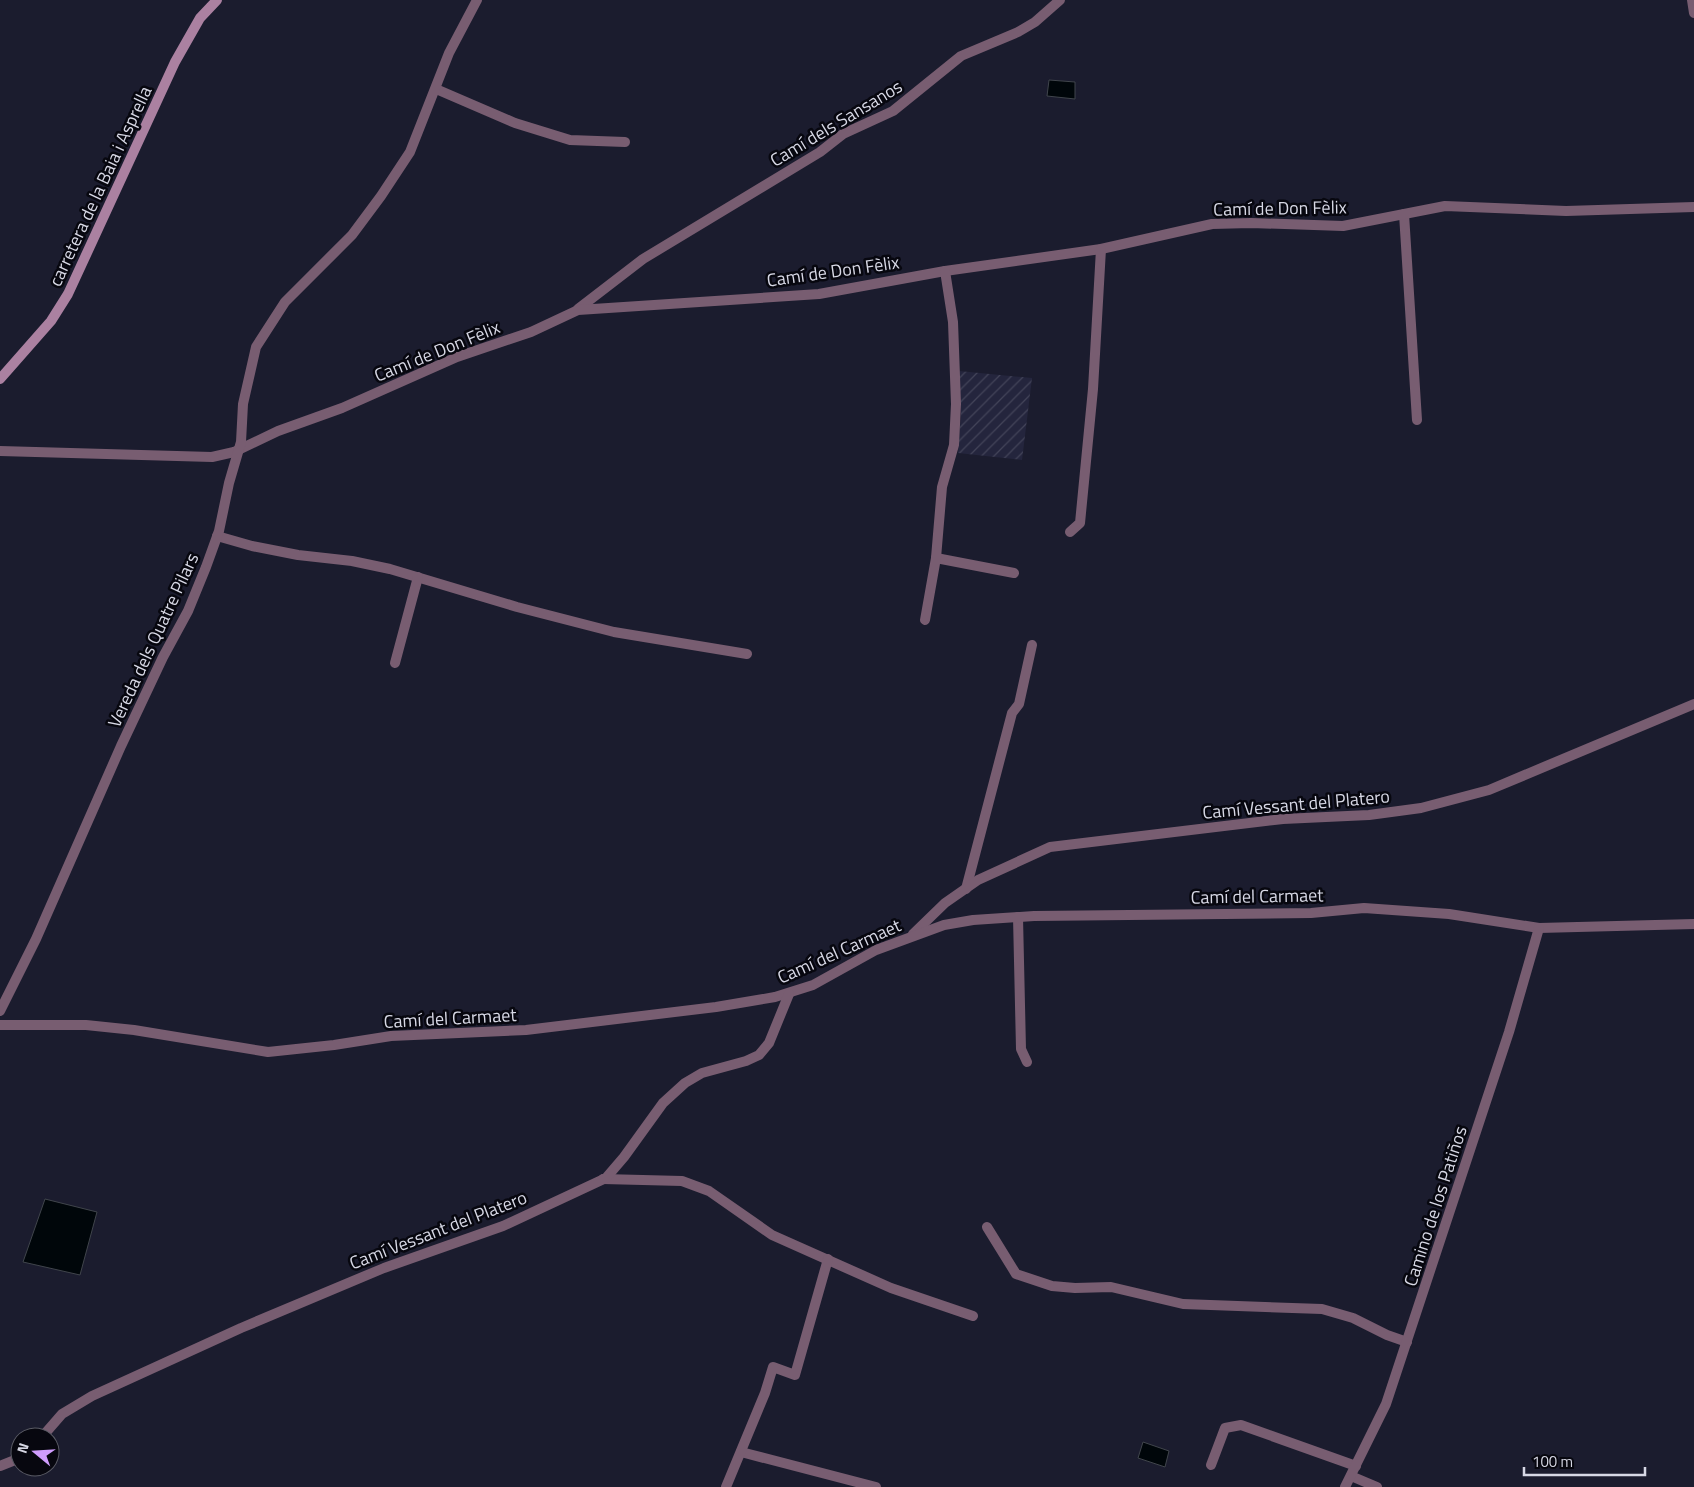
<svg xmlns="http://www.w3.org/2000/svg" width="1694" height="1487" font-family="'Titillium Web',sans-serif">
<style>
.industrial{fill:url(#industrial-furrows)}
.water{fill:#00060a;stroke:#40454c}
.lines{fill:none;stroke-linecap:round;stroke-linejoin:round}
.street{stroke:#785d71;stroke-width:10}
.secondary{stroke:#ab81a1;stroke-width:10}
.labels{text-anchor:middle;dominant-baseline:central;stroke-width:5;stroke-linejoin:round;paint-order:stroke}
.street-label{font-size:18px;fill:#d7d8e5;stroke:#07070f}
</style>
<defs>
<pattern id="industrial-furrows" width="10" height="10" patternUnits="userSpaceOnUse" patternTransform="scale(1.25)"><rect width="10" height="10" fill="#24253d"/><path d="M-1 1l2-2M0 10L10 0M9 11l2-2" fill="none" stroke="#434459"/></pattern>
</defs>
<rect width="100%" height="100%" fill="#1b1c2e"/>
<path class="industrial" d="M 959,371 L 1032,378 L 1022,460 L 958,453 L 961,414 Z"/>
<g class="water">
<path d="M 1049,80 L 1075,82 L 1075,99 L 1047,96 Z"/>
<path d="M 45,1199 L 97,1212 L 80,1275 L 23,1262 Z"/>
<path d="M 1143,1442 L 1169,1451 L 1165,1467 L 1138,1458 Z"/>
</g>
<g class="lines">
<g class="street">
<path d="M 1692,0 L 1694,13"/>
<path d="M 436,89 L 515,123 L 570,140 L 625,142"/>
<path d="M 1404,214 L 1417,420"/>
<path d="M 578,309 L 643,259 L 820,152 L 843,134 L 893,111 L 961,56 L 1018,32 L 1035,22 L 1060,0"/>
<path d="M 0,451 L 212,457 L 234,452 L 278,431 L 342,408 L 457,357 L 531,332 L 578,310 L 819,294 L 945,271 L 1101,249 L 1212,224 L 1251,223 L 1343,226 L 1445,206 L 1566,211 L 1694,207"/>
<path d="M 1070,532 L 1080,523 L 1093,389 L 1101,249"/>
<path d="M 217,536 L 252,546 L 298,555 L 352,561 L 390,569 L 517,607 L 614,632 L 747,654"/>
<path d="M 936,558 L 1014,573"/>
<path d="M 925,620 L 936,558 L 942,487 L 954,445 L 956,404 L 953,322 L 945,271"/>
<path d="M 395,663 L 418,577"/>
<path d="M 966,889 L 1012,713 L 1019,704 L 1032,645"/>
<path d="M 1018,917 L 1021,1049 L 1027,1062"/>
<path d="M 913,934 L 945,903 L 978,880 L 1050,847 L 1283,819 L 1369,815 L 1421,808 L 1489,790 L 1694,704"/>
<path d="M 0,1011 L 36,939 L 121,746 L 163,657 L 188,611 L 206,567 L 219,531 L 229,483 L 241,442 L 243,404 L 256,347 L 285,302 L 352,235 L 381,196 L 410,152 L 449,53 L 477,0"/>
<path d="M 0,1025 L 86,1025 L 134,1030 L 268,1052 L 334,1045 L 391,1036 L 526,1030 L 716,1007 L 775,997 L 813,985 L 876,950 L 944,925 L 973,920 L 1034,916 L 1311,913 L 1364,908 L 1449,914 L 1539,928 L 1694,924"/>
<path d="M 603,1179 L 682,1181 L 709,1191 L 772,1235 L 891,1288 L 973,1316"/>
<path d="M 987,1227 L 1016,1274 L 1052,1286 L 1075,1288 L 1111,1287 L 1183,1304 L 1322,1309 L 1353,1318 L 1387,1335 L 1407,1342"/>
<path d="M 42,1437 L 62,1414 L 92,1396 L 241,1328 L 384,1268 L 503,1226 L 606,1178 L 624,1157 L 663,1103 L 685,1083 L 702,1073 L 746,1061 L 759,1055 L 769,1043 L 789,994"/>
<path d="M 741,1452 L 876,1487"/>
<path d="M 1211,1465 L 1225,1428 L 1241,1425 L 1356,1466"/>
<path d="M 0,1466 L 20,1458"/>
<path d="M 1351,1476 L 1377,1487"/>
<path d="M 726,1487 L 765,1393 L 773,1367 L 795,1375 L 828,1259"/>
<path d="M 1345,1487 L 1386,1404 L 1509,1032 L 1539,928"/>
</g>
<path class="secondary" d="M 0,379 L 51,321 L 68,294 L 175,62 L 200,18 L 217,0"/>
</g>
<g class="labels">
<g class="street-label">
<text transform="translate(836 123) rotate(-31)">Camí dels Sansanos</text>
<text transform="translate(100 186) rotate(-65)">carretera de la Baia i Asprella</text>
<text transform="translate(1280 208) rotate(-1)">Camí de Don Fèlix</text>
<text transform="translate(833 271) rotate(-8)">Camí de Don Fèlix</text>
<text transform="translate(437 351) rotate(-22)">Camí de Don Fèlix</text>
<text transform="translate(153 640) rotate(-65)">Vereda dels Quatre Pilars</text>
<text transform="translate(1296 804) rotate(-5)">Camí Vessant del Platero</text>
<text transform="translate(1257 896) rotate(-1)">Camí del Carmaet</text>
<text transform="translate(839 951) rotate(-24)">Camí del Carmaet</text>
<text transform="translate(450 1018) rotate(-3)">Camí del Carmaet</text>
<text transform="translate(1435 1206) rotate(-72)">Camino de los Patiños</text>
<text transform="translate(438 1230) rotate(-21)">Camí Vessant del Platero</text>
</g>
</g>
<g transform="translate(35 1452) rotate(288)"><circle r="24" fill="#07070f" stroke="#5a5b65"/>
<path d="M0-4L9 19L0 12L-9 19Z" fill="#d09dfe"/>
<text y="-8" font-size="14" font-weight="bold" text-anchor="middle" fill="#d7d8e5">N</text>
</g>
<path d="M1524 1467v8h121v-8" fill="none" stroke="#d7d8e5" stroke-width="2.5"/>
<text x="1532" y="1467" font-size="15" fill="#d7d8e5" stroke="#07070f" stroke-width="4" paint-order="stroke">100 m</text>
</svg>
